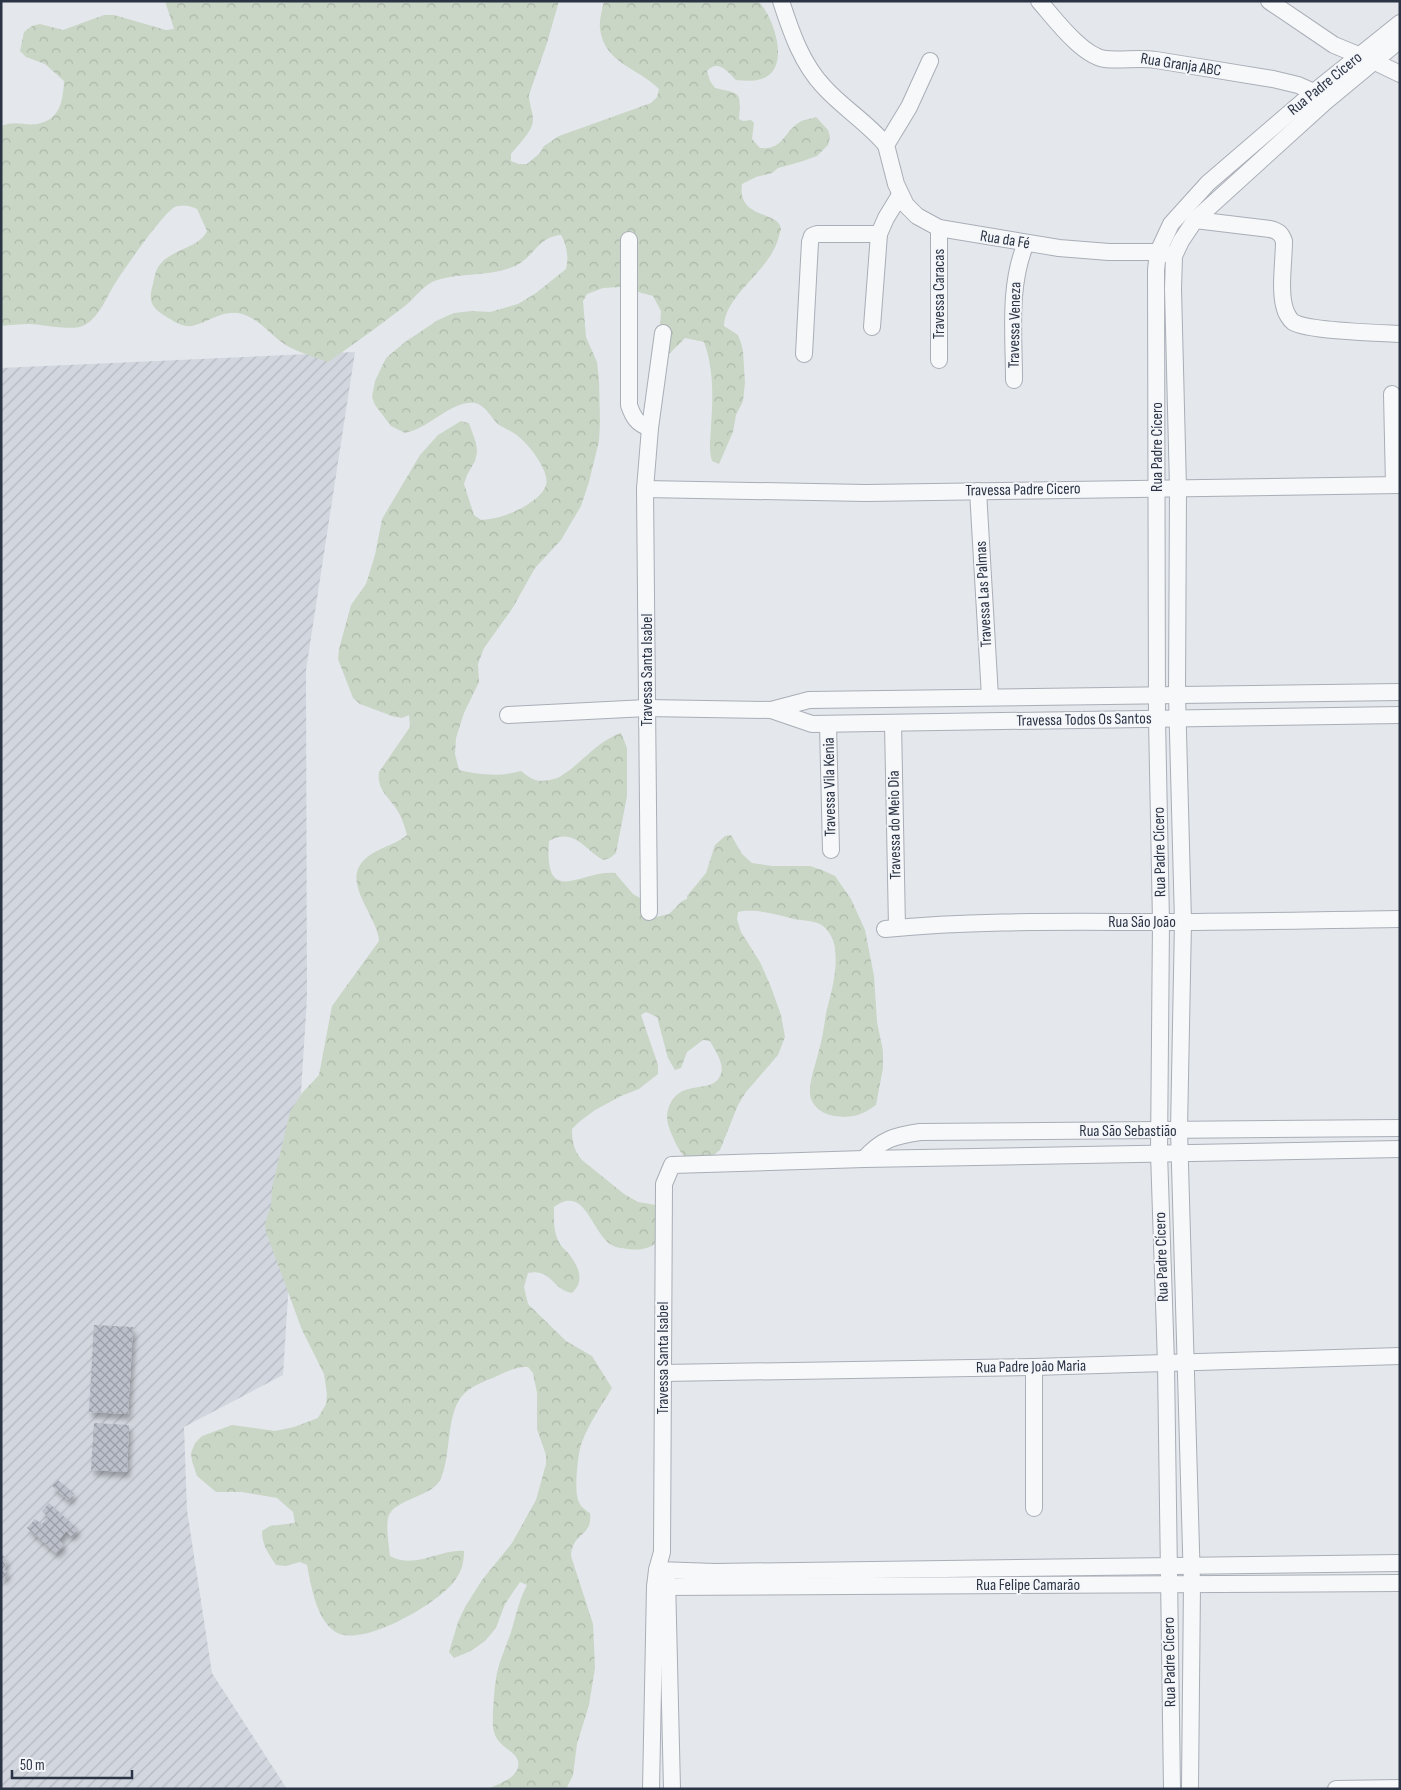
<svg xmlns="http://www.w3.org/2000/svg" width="1401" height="1790" font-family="'Sofia Sans Condensed',sans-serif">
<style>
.industrial{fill:url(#industrial-furrows)}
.forest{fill:url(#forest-crowns)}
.building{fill:url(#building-cross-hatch);filter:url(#shadow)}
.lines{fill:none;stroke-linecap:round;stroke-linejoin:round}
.minor-casing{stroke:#a9aeb7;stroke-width:18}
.minor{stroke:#f7f8fa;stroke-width:16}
.labels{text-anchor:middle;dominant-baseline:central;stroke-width:4;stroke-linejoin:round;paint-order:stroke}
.street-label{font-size:16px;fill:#2b3445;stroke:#f4f6f9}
</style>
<defs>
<pattern id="industrial-furrows" width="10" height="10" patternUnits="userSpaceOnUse" patternTransform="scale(1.25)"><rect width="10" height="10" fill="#d2d6de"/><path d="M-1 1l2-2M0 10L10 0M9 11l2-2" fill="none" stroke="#b4b8c0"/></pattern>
<pattern id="forest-crowns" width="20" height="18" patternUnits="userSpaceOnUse" patternTransform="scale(1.25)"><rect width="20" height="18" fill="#c9d6c5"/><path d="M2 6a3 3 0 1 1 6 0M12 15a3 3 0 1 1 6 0" fill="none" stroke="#adb8ab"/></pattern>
<pattern id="building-cross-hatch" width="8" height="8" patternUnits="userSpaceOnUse" patternTransform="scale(1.25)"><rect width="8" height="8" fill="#bbc0ca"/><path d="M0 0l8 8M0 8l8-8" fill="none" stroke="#989da6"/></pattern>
<filter id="shadow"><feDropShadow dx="3" dy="5.5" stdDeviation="2.5" flood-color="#0004"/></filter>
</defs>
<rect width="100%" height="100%" fill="#e4e7ec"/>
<path class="industrial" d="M 355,352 L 306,670 L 307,998 L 283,1375 L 184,1427 L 187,1510 L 212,1673 L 287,1789 L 1,1789 L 1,368 Z"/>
<path class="forest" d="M 165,1 L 559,1 L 547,43 L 529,95 C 529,104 533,112 533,120 C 533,131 518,145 511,154 L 511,161 L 519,164 L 527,164 L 540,153 L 544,146 L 559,136 L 651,103 L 657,97 L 659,89 C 637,67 605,64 600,29 C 599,20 602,10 604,1 L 758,1 C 773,15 790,64 766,77 C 757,82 746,81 736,80 C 727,71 718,59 707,71 L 710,81 L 715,88 C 741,94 741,91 739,119 L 743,121 L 751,120 L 754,123 L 752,139 L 760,148 C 784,150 783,132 800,122 C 804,119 811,119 816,117 L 828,130 L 830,137 L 828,145 L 817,156 L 800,162 L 778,168 L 772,173 L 756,177 L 742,184 C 737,220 779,210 781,229 C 781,231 779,234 779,236 C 771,271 725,294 724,326 L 738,335 L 741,343 L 743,351 L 745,383 L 743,401 L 736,415 L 733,432 L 719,464 L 712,461 C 708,447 711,439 711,426 C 713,397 714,369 704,342 L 685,338 L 667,356 L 660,327 L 661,311 L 653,296 L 620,287 L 603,288 L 587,294 L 583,301 L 586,337 L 597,362 L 599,379 L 600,422 L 599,441 L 589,482 L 581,506 L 561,540 L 535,568 L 512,609 L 484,648 L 478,664 L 479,682 L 464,713 L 456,738 L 455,754 L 459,770 C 481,775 499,777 521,771 C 525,774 530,778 535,780 C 541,782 555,780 561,776 C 582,763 597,741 621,733 L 627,748 L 627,796 L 616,853 L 610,858 L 603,860 C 584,849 574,827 549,841 C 544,909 580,870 615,873 L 633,894 L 640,898 L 648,913 L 656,917 L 669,914 L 682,901 L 687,899 L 687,896 L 706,873 L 715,845 L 725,836 L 731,835 L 742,854 L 752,863 L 772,866 L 810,866 L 822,870 L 835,876 L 851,899 L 865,930 L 874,976 L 877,1022 L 883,1051 L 883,1068 L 876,1105 C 860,1116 854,1118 834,1116 C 824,1114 815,1109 811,1099 C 807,1088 815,1066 818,1054 C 822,1041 824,1027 826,1013 C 831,993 838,970 835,949 C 834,940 830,932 823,926 C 815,920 803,921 794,919 C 777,915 755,908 738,912 L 737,919 L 741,932 L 760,962 L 771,987 L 781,1015 L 785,1037 L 778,1055 L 746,1092 L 738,1105 L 720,1150 L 700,1166 C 688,1163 682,1155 676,1144 C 670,1130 663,1119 670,1104 C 682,1079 712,1094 720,1076 C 726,1065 715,1051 710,1041 L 703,1040 L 687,1052 L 681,1068 L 675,1070 L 668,1058 L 657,1017 L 646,1012 L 641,1015 L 658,1065 L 658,1074 L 639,1089 L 621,1096 L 595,1110 L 579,1122 L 572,1129 C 572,1141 574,1151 582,1160 L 624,1194 L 638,1202 L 656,1205 L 661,1240 C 651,1248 641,1251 628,1249 C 622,1248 615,1248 610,1244 C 591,1231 585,1184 554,1207 C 554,1219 553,1231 559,1242 C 561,1247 566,1250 569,1254 C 579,1267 585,1281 572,1293 C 552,1290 552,1268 528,1273 L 524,1287 L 528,1304 L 566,1341 L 592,1356 L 612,1388 C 602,1405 589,1423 582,1442 C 578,1451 575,1485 577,1495 C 578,1504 583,1509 590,1513 C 593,1537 572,1532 571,1556 L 593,1624 L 595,1668 L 589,1705 L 577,1744 L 573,1775 L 566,1789 L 488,1789 C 497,1784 516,1779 518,1767 C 522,1752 498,1749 494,1732 C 492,1725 493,1717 493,1710 C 494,1700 494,1689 496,1679 C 498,1663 506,1647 511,1632 C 516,1616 519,1600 527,1585 L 520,1582 L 505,1604 L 496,1628 L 485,1641 L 471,1651 L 454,1658 L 449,1652 L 458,1622 L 465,1607 L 482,1580 L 512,1543 L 536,1500 L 546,1464 L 546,1455 L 537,1429 L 537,1393 L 533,1373 L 528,1367 C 516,1366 504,1373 493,1378 C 484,1381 473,1386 466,1392 C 445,1409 452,1454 441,1478 C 433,1498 393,1498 388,1518 C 386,1528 389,1546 390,1556 C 415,1570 439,1549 464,1551 C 464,1564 461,1573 453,1583 C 436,1604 360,1650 334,1631 C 316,1618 311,1585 307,1565 L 300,1562 L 286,1566 L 276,1565 C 268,1553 262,1545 262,1531 L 270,1526 L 295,1523 L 293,1512 L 277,1498 L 242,1492 L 216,1492 L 197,1476 L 192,1461 L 191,1453 L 195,1443 L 202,1436 L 232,1425 L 275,1431 L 294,1427 L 318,1418 L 326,1404 L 327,1394 L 324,1374 L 302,1330 L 266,1232 L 265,1224 L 271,1205 L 272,1188 L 290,1112 L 302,1093 L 319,1075 L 332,1006 L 379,941 C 378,917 342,884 363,861 C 375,848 394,846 407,835 C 405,828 403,821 400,815 C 392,799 376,791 379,772 L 410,727 L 409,715 L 402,718 L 392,716 L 360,704 L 353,698 L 338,659 L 339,649 L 351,605 L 366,584 L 375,555 L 382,519 L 420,455 L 438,435 L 461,421 L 469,423 L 476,443 L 477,452 L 475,461 L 467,475 L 464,484 L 474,515 L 481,520 C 498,519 518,512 531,502 C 536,499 544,492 546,485 C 550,471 529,445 519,437 C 513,432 506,429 499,425 C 491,418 485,404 474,403 C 455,401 435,421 419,428 C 415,430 409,432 405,433 L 391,426 L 375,405 L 372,397 L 375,381 L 386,358 L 405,342 L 438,320 L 454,313 L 472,311 L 490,312 L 518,304 L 536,293 L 566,269 C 569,257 567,246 561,235 C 537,237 535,257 515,266 C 489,277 463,272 437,280 C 425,283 415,298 405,306 C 380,325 354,344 328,362 C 315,357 301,353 289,347 C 272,338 262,320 242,314 C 223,309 210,322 192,326 C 184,327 176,323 170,319 C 153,309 147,304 153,284 C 154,279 155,273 157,269 C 167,249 198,250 207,231 L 197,209 C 190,206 183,204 175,207 C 164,212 124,269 116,282 C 106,297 101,315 85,325 C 73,332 43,324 28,324 C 19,324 10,325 1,326 L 1,126 C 17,120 23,126 37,124 C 60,120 63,101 64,81 L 45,64 L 26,57 L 20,51 L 24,32 L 32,26 L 40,24 L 63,30 L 104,15 L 114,15 L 166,30 L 174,29 Z"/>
<g class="building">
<path d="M 94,1325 L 133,1327 L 128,1414 L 89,1412 Z"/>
<path d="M 94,1423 L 129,1425 L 127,1472 L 91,1470 Z"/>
<path d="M 58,1480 L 74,1494 L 68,1500 L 52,1486 Z"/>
<path d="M 49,1503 L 78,1529 L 71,1536 L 66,1531 L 59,1540 L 64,1545 L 56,1553 L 27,1528 L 35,1519 L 42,1524 L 48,1517 L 42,1511 Z"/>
<path d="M 1,1552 L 6,1560 L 4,1569 L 8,1573 L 1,1580 Z"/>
</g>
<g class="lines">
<defs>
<g id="minor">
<path d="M 781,1 C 791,32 802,64 824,87 C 843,108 868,123 886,145"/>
<path d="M 1039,1 C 1055,19 1082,56 1105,59 C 1122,61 1139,57 1156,60 L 1273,79 L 1298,85 L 1314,92"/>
<path d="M 1269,1 L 1334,45 L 1373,61 L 1400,74"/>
<path d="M 930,61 L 909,107 L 886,145 L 896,184 L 906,205 L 917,216 L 939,228 L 1059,248 L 1109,252 L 1158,252 L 1167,254"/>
<path d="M 1195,220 L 1270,229 C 1278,231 1281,233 1284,241 C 1284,261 1279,291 1285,309 C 1286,313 1290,320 1293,322 C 1307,331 1380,333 1400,334"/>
<path d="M 629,240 L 629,405 C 633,417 637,424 650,428"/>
<path d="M 872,327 L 879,234 L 886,218 L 900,195"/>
<path d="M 804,354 L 810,242 L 812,236 L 817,234 L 879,234"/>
<path d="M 939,360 L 939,228"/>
<path d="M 1014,380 C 1014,334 1008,286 1026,243"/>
<path d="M 1392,394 L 1394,485"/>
<path d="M 645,489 L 866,493 L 1400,485"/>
<path d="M 978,491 L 990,697"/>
<path d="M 771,710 L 812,724 L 1400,715"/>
<path d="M 508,715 L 647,708 L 771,710 L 809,700 L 1400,692"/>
<path d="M 893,723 L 897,927"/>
<path d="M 828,724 L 831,850"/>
<path d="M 649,912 L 645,489 L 650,428 L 663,333"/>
<path d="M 885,929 C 977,920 1069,922 1161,922 C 1241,922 1320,920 1400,919"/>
<path d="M 864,1159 C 882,1139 894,1136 920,1132 L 1400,1128"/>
<path d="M 663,1373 L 1034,1367 L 1400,1356"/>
<path d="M 1034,1508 L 1034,1367"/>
<path d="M 657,1570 L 715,1572 L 1400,1563"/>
<path d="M 667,1578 L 672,1789"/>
<path d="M 655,1587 L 1400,1583"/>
<path d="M 651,1789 L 655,1587 L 657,1570 L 662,1552 L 664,1184 L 672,1165 L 864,1159 L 1400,1149"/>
<path d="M 1172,1789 L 1166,1363 L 1159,1153 L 1161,922 L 1157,719 L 1156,270 L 1158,252 L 1171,224 L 1208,183 L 1314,92 L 1400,23"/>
<path d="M 1190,1789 L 1192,1584 L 1179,1130 L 1183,922 L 1177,695 L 1178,488 L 1173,289 L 1174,256 L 1181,241 L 1195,220 L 1325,102 L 1400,40"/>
<path d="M 1336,1789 L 1400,1788"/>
</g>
</defs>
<use href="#minor" class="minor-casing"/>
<use href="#minor" class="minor"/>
</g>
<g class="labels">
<g class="street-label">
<text transform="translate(1181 65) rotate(9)">Rua Granja ABC</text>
<text transform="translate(1325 84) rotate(-39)">Rua Padre Cícero</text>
<text transform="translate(1005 240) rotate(9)">Rua da Fé</text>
<text transform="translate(939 294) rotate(-90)">Travessa Caracas</text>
<text transform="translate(1015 325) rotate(-89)">Travessa Veneza</text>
<text transform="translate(1157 447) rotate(-90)">Rua Padre Cícero</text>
<text transform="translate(1023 490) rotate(-1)">Travessa Padre Cicero</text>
<text transform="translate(984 594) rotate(-93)">Travessa Las Palmas</text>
<text transform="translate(647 670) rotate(-90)">Travessa Santa Isabel</text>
<text transform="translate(1084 720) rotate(-1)">Travessa Todos Os Santos</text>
<text transform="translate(830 787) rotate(-91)">Travessa Vila Kenia</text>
<text transform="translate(895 825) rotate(-91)">Travessa do Meio Dia</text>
<text transform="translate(1160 852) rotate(-91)">Rua Padre Cícero</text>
<text x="1142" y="922">Rua São João</text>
<text x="1128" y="1131">Rua São Sebastião</text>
<text transform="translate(1162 1257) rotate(-92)">Rua Padre Cícero</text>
<text transform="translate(663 1358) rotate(-90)">Travessa Santa Isabel</text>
<text transform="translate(1031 1367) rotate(-1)">Rua Padre João Maria</text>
<text x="1028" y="1585">Rua Felipe Camarão</text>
<text transform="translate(1170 1662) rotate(-91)">Rua Padre Cícero</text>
</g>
</g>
<rect width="1401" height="1790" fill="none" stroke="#2b3445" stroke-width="5"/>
<path d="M12 1770v8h120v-8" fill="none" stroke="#2b3445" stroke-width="2.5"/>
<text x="20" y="1770" font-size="15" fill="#2b3445" stroke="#f4f6f9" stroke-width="4" paint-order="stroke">50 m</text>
</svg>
